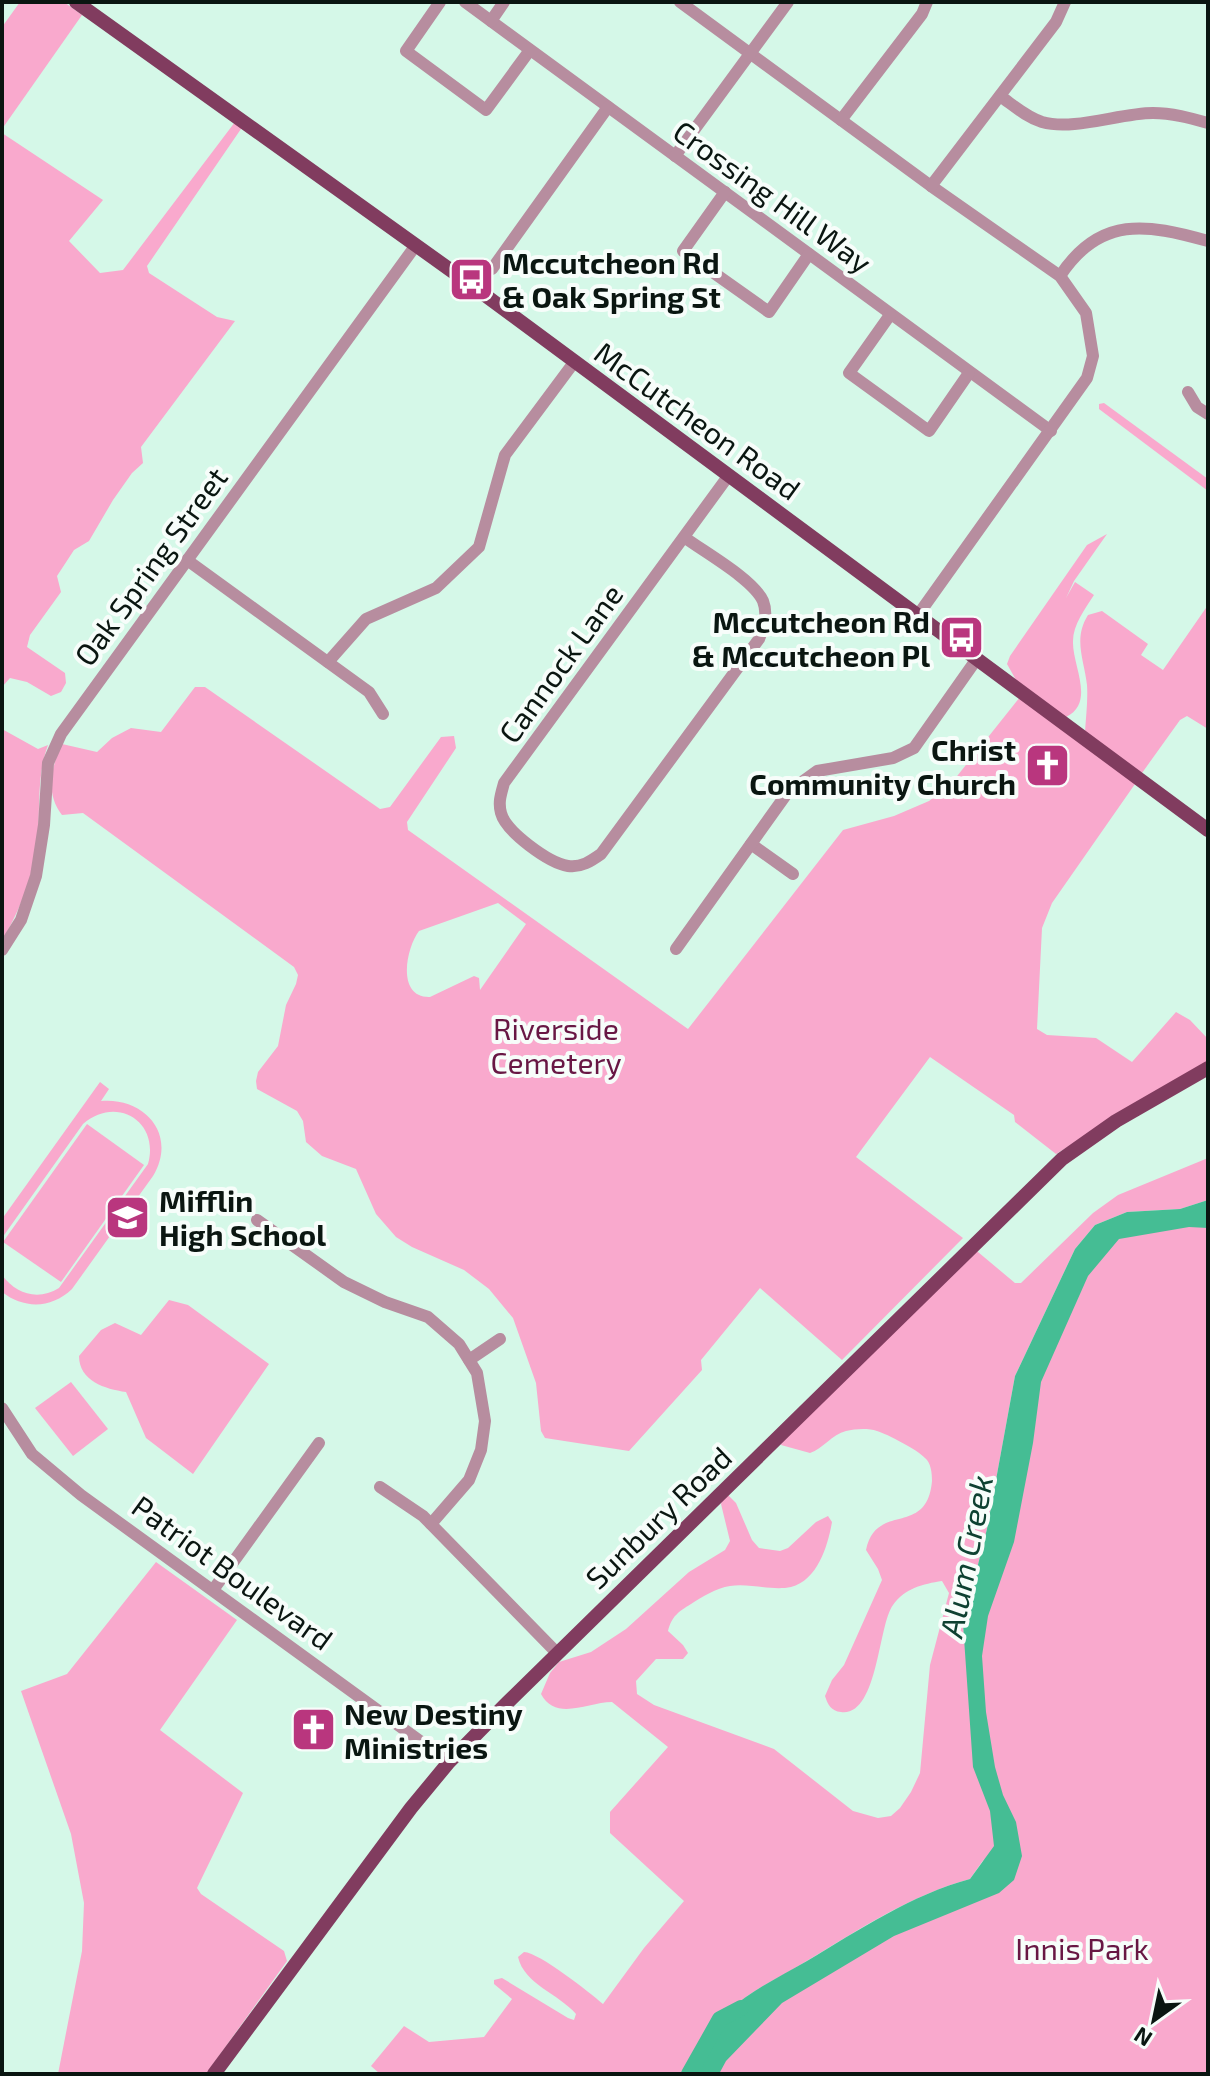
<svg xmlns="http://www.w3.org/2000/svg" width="1210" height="2076" font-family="'Exo 2',sans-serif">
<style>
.green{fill:#f9a9cd;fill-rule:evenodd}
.water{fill:#45bd94}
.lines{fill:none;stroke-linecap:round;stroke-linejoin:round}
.river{stroke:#45bd94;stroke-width:16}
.minor{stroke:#b78d9f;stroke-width:12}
.major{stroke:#813c5f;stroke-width:14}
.labels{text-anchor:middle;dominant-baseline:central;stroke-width:8;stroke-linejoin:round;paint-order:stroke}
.street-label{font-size:30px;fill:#0a1611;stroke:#f7fdfa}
.poi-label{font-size:30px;font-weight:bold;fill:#0a1611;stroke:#f7fdfa;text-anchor:start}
.park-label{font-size:30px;fill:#681744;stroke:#f7fdfa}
.water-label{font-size:32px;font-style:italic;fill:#0e4131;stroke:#f7fdfa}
</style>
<rect width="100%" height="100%" fill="#d5f8e8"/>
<g class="green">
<path d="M 20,2 L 64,2 L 82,15 L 2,129 L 2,27 Z"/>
<path d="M 235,122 L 243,126 L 147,266 L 149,273 L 217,317 L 235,321 L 141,447 L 143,463 L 132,473 L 113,500 L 89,541 L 74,550 L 57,576 L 61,592 L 30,635 L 27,647 L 65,673 L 66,683 L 61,692 L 51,696 L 27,682 L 10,678 L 2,687 L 2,133 L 103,200 L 69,241 L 100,273 L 123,270 Z"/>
<path d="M 1104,403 L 1208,479 L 1208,491 L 1099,409 L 1099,404 Z"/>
<path d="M 1107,534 L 1074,581 L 1066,598 L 1075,582 L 1094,595 C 1085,609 1073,625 1073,641 C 1072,666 1096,702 1066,717 L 1016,680 L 1007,664 L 1010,656 L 1087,545 Z"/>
<path d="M 1208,605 L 1208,729 L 1187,716 L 1180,720 L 1142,773 L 1085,732 C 1086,716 1088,701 1087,685 C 1084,659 1073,639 1088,615 L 1102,611 L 1148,644 L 1141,655 L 1163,670 Z"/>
<path d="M 195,687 L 205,687 L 380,809 L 390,807 L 441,737 L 454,736 L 456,748 L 407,822 L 408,830 L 688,1029 L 843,830 L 894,816 L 929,801 L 950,785 L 1020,697 L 1135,784 L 1052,903 L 1042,928 L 1037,1029 L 1047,1035 L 1096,1038 L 1132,1062 L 1176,1012 L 1190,1020 L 1208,1039 L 1208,1062 L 1056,1154 L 1015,1122 L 1014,1115 L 930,1057 L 856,1157 L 963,1238 L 842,1360 L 760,1288 L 701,1360 L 702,1370 L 629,1451 L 545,1438 L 541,1431 L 536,1383 L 513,1318 L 489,1289 L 464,1270 L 412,1247 L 396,1237 L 376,1214 L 356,1169 L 322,1156 L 306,1142 L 303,1121 L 297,1111 L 257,1089 L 256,1081 L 258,1072 L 278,1046 L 286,1005 L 296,984 L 298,975 L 294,967 L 83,813 L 62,815 C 45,793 51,767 62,744 L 97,752 L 112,738 L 131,728 L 161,732 ZM 498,903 L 526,924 L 480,990 L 479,978 L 474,976 L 430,997 C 396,998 406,948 419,931 Z"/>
<path d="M 2,729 L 38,749 L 48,745 C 37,775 40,805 38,837 C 36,874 19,910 2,942 Z"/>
<path d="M 100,1082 L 109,1089 L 101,1101 C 144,1097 178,1134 153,1176 L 72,1289 C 51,1309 24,1309 2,1292 L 2,1275 C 16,1294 38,1301 59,1288 L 148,1164 C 160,1121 116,1095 83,1124 L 2,1238 L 2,1219 Z"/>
<path d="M 87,1124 L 144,1165 L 61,1282 L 3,1242 Z"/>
<path d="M 1208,1158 L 1208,1200 L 1180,1209 L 1127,1212 L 1095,1225 L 1075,1249 L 1015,1376 L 987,1529 L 963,1625 L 969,1687 L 1007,1469 L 1078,1262 L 1120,1229 L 1208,1211 L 1208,2074 L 689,2074 L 697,2046 L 684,2074 L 380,2074 L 371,2066 L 404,2026 L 429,2042 L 484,2037 L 512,1999 L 494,1984 L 494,1980 L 502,1978 L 568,2018 L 574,2020 L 576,2014 C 559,1994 524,1984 518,1957 L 524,1952 C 540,1953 589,1992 603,2004 L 644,1948 L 684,1901 L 610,1833 L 610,1812 L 668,1747 L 612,1702 C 588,1702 556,1722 541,1694 L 550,1673 L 559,1662 L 591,1652 L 626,1629 L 689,1572 L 725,1550 L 730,1541 L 721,1504 L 724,1496 L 728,1495 L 736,1503 L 752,1540 L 759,1548 L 780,1551 L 788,1548 L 816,1522 L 828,1516 L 832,1522 C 828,1545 818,1580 791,1587 C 772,1591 750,1583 730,1586 C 716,1588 702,1597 691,1604 C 678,1612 672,1616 668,1631 L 683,1645 L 688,1653 L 683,1659 L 656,1659 L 636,1681 L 637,1694 L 654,1705 L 774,1749 L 853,1811 L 878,1818 L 891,1816 L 900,1808 L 911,1792 L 920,1773 L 930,1665 L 949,1593 L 942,1581 C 923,1584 905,1588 893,1605 C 878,1625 878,1717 841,1712 C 831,1711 828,1705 825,1696 L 832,1680 L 844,1665 L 882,1580 L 878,1569 L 866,1550 C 876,1501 927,1538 932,1481 C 932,1473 931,1463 925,1458 C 918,1450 887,1434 877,1431 C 868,1428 855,1429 846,1431 C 832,1434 823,1449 810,1453 L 781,1445 L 782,1441 L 972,1247 L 1015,1283 L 1021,1283 L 1093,1213 L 1118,1195 ZM 984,1859 L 961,1907 L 911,1928 L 906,1925 L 725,2016 C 742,1995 773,1981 795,1968 C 851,1935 907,1896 970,1879 Z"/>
<path d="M 169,1300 L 188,1305 L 269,1364 L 193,1474 L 146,1438 L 126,1392 C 105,1389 79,1381 79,1356 L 101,1330 L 115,1323 L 141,1335 Z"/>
<path d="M 71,1382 L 108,1429 L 73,1456 L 35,1408 Z"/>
<path d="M 156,1562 L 237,1620 L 160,1730 L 243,1793 L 197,1888 L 201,1894 L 284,1951 L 287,1961 L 206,2074 L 58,2074 L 82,1951 L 84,1903 L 71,1834 L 21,1691 L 67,1674 Z"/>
</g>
<path class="water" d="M 1208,1200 L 1208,1228 L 1189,1227 L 1119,1239 L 1088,1276 L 1041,1382 L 1033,1443 L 1014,1542 L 988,1616 L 982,1656 L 986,1712 L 995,1767 L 1003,1795 L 1016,1822 L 1022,1856 L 1014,1880 L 999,1893 L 894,1936 L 782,2003 L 726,2061 L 719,2074 L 684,2074 C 695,2049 709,2028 729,2010 C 752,1990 781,1976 807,1961 C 859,1930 911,1895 970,1879 L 994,1846 L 990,1811 L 973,1767 L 963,1624 L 987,1529 L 1015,1376 L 1075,1249 L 1095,1225 L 1127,1212 L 1180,1209 Z"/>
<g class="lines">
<path class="river" d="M 689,2074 L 720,2019 L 741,2008"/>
<g class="minor">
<path d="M 440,2 L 406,51 L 486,110 L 530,50"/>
<path d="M 465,2 L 1051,431"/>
<path d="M 680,2 L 931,186 L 1060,276 L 1086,313 L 1093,356 L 1087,378 L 918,615"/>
<path d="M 491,21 L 504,2"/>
<path d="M 1000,96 C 1013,105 1026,117 1042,122 C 1074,131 1120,113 1153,113 C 1172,113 1190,118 1208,123"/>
<path d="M 841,120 L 922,14 L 927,2"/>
<path d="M 675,156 L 788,2"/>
<path d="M 931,186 L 1056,22 L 1065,2"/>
<path d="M 725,192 L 683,251 L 769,312 L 809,254"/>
<path d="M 492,269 L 608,107"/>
<path d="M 1060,276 C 1100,215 1147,224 1208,241"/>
<path d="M 890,315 L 849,373 L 929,431 L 969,373"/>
<path d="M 1188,392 L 1197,407 L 1208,414"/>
<path d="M 684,537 C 704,552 753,579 763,601 C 768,614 764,626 759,639 L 601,854 C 591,861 581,868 568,866 C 549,863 506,832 501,813 C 498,802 501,794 504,783 L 729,475"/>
<path d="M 187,560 L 369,692 L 383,714"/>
<path d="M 328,662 L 366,619 L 436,588 L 479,547 L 505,455 L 575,361"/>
<path d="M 751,844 L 793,874"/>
<path d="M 676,949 L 788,792 L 817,771 L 893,758 L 914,748 L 976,660"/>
<path d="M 2,950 L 21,920 L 36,876 L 44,825 L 48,763 L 61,734 L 416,245"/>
<path d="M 257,1220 L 344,1282 L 385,1302 L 428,1317 L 459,1344 L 477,1373 L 485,1421 L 481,1450 L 469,1480 L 431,1524"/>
<path d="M 469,1360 L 500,1339"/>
<path d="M 2,1408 L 32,1454 L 81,1495 L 449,1762"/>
<path d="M 380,1487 L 423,1516 L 557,1653"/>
<path d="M 213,1590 L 319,1443"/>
</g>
<g class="major">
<path d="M 76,2 L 470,284 L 1208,830"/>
<path d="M 214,2074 L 411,1808 L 449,1762 L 506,1704 L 1062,1159 L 1116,1121 L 1208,1068"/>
</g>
</g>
<defs>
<symbol id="bus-square" viewBox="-11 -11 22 22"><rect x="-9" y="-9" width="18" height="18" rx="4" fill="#b9367e" stroke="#f7fdfa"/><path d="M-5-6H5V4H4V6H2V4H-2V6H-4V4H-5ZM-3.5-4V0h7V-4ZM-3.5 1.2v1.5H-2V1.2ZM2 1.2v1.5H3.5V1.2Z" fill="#fff"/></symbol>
<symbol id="church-square" viewBox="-11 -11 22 22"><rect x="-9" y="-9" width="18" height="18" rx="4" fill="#b9367e" stroke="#f7fdfa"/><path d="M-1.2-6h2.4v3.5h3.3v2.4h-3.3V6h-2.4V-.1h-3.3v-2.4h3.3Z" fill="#fff"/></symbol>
<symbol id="school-square" viewBox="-11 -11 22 22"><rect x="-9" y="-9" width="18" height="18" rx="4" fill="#b9367e" stroke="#f7fdfa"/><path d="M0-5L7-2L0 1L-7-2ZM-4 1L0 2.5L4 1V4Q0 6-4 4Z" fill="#fff"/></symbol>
</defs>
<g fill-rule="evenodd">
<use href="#bus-square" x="446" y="254" width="51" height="51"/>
<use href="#bus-square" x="936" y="612" width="51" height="51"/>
<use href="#church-square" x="1022" y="740" width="51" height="51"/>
<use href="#school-square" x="102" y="1192" width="51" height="51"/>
<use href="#church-square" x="288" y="1704" width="51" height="51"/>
</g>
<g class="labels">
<g class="street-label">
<text transform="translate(773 196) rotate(36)">Crossing Hill Way</text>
<text transform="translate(698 420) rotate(36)">McCutcheon Road</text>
<text transform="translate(150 566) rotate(-54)">Oak Spring Street</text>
<text transform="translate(560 663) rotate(-54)">Cannock Lane</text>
<text transform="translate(658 1517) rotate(-44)">Sunbury Road</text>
<text transform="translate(233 1572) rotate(36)">Patriot Boulevard</text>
</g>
<g class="poi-label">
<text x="502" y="262">Mccutcheon Rd<tspan x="502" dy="34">&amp; Oak Spring St</tspan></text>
<text x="930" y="621" text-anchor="end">Mccutcheon Rd<tspan x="930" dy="34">&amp; Mccutcheon Pl</tspan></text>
<text x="1016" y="749" text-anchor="end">Christ<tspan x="1016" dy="34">Community Church</tspan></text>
<text x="159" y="1200">Mifflin<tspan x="159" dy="34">High School</tspan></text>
<text x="344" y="1713">New Destiny<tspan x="344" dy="34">Ministries</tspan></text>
</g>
<g class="park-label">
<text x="556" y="1028">Riverside<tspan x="556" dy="34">Cemetery</tspan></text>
<text x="1082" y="1948">Innis Park</text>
</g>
<g class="water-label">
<text transform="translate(965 1556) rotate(-79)">Alum Creek</text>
</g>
</g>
<rect width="1210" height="2076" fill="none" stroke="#0a1611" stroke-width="8"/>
<g transform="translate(1154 2020) rotate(213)" stroke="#f7fdfa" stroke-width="6" paint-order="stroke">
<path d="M0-6L14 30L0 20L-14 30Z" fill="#0a1611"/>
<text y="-12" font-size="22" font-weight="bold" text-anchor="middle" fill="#0a1611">N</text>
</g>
</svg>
